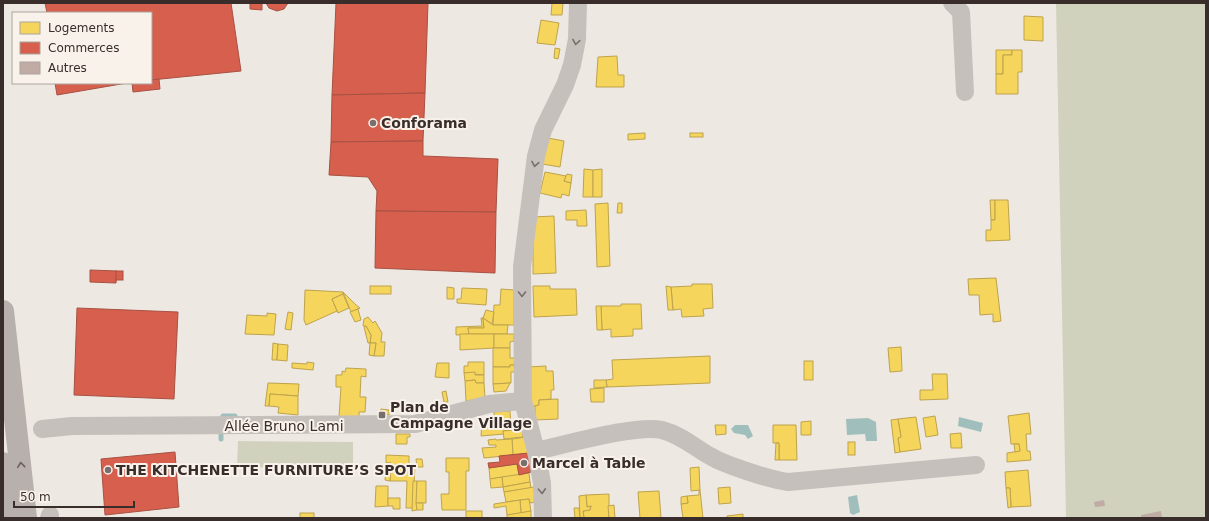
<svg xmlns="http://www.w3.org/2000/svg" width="1209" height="521" font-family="'DejaVu Sans',sans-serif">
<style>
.green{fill:#d0d2be}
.water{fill:#a0bfbc}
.homes{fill:#f6d55c;stroke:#bda34d}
.shops{fill:#d6604d;stroke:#a75142}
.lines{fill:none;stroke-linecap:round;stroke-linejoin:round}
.stream{stroke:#a0bfbc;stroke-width:5}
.building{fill:#c0aba5}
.street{stroke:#c6c0bc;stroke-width:18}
.secondary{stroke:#b7b0ac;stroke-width:22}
.oneway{stroke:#786f6c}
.oneway2{stroke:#6b615e}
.poi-dot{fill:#786e6b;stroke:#f9f2eb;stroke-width:1.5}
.labels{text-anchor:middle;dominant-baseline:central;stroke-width:4;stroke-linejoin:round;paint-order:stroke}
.poi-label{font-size:14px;font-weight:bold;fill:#382d2a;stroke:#f9f2eb;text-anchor:start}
.street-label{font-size:14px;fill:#382d2a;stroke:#f9f2eb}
</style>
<rect width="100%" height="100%" fill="#eee8e3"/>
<g class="green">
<path d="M 1056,3 L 1206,3 L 1206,518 L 1066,518 Z"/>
<path d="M 238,441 L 353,442 L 353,469 L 237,467 Z"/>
</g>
<g class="water">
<path d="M 959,417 L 983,423 L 981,432 L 958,426 Z"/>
<path d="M 868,418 L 876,422 L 877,441 L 866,441 L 865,434 L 847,435 L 846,419 Z"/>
<path d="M 735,425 L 748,425 L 753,436 L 748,439 L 745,435 L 734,433 L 731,429 Z"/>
<path d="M 857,495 L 860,512 L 853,515 L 850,513 L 848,497 Z"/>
</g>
<g class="homes">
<path d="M 552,3 L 563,3 L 562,15 L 551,15 Z"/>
<path d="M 1024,16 L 1043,17 L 1043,41 L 1024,40 Z"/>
<path d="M 541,20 L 559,23 L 555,45 L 537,43 Z"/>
<path d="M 555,48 L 560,49 L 558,59 L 554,58 Z"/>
<path d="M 996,50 L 1012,50 L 1012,55 L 1003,55 L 1003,74 L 996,74 Z"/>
<path d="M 1012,50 L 1022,50 L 1022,72 L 1018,72 L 1018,94 L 996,94 L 996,74 L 1003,74 L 1003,55 L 1012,55 Z"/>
<path d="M 617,56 L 618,75 L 624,75 L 624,87 L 596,87 L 598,57 Z"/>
<path d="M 645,133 L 645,139 L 628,140 L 628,134 Z"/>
<rect x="690" y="133" width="13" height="4"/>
<path d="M 548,138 L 564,141 L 560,167 L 542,164 Z"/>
<path d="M 584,169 L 593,170 L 593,197 L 583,197 Z"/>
<path d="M 602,169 L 602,197 L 593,197 L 593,170 Z"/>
<path d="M 545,172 L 566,176 L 564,181 L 571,183 L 569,196 L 562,194 L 561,198 L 540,193 Z"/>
<path d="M 567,174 L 572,175 L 571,183 L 564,181 Z"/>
<path d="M 990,200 L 995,200 L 995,220 L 991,220 Z"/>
<path d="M 995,200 L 1008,200 L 1010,240 L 986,241 L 986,230 L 991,230 L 991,220 L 995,220 Z"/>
<path d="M 608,203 L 610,266 L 597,267 L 595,204 Z"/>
<path d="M 618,203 L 622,203 L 622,213 L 617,213 Z"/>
<path d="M 586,210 L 587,226 L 577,226 L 577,220 L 566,220 L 566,211 Z"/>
<path d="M 554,216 L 556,273 L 533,274 L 533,217 Z"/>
<path d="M 996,278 L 1001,321 L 993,322 L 993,314 L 980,315 L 979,295 L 969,295 L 968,279 Z"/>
<path d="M 692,284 L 712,284 L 713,308 L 703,309 L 704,316 L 682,317 L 681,309 L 673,310 L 671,287 L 692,286 Z"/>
<rect x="370" y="286" width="21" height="8"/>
<path d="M 533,286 L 550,286 L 550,289 L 576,289 L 577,315 L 534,317 Z"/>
<path d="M 666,286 L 671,287 L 673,310 L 668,310 Z"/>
<path d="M 447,287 L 454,288 L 454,299 L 447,299 Z"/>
<path d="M 462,288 L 487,289 L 486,305 L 457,303 L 457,299 L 461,299 Z"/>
<path d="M 501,289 L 514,290 L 514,325 L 493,325 L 494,305 L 500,305 Z"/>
<path d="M 305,290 L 343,292 L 343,294 L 332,299 L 337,311 L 306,325 L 304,320 Z"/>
<path d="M 343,292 L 356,305 L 360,308 L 351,312 Z"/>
<path d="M 343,294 L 349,308 L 338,313 L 332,299 Z"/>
<path d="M 621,304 L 641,304 L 642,329 L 633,329 L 633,336 L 611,337 L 611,329 L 602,330 L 601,306 L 621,306 Z"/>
<path d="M 596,306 L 601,306 L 602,330 L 597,330 Z"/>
<path d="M 358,309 L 361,320 L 355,322 L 350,312 Z"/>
<path d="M 486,310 L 494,312 L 492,324 L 483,318 Z"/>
<path d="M 288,312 L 293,313 L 291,330 L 285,329 Z"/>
<path d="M 267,313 L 276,314 L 274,335 L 245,334 L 247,315 L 267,316 Z"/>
<path d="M 368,317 L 373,323 L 375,321 L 382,333 L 381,342 L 385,342 L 384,356 L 374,356 L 376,343 L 370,343 L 371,335 L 366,326 L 363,326 L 364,319 Z"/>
<path d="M 481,318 L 483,318 L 484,328 L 468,328 L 469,334 L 456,335 L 456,327 L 482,326 Z"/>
<path d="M 483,318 L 493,325 L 508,325 L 507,334 L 469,334 L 468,328 L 484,328 Z"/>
<path d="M 366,326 L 371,335 L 370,343 L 368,343 L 364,327 Z"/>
<path d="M 460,334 L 494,334 L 494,348 L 460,350 Z"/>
<path d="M 494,334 L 514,334 L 514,341 L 510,342 L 510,348 L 494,348 Z"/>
<path d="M 273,343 L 278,344 L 277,360 L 272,360 Z"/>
<path d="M 370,343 L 376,343 L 374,356 L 369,355 Z"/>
<path d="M 278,344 L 288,345 L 287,361 L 277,360 Z"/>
<path d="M 901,347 L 902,371 L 890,372 L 888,348 Z"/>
<path d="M 493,348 L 510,348 L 510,358 L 515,358 L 514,365 L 510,365 L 510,367 L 493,367 Z"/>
<path d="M 710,356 L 710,383 L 607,387 L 606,380 L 613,379 L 612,360 Z"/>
<rect x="804" y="361" width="9" height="19"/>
<path d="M 307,362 L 314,363 L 313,370 L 292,368 L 292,363 L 307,364 Z"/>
<path d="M 468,362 L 484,362 L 484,375 L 464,373 L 464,366 L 468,366 Z"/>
<path d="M 437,363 L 449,363 L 449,378 L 435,377 Z"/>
<path d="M 510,365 L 514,365 L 515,372 L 511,372 L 511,383 L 493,384 L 493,367 L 510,367 Z"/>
<path d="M 546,366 L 546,371 L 553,371 L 554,390 L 551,390 L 551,399 L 539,400 L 539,405 L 530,407 L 528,367 Z"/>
<path d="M 346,368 L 366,369 L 366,377 L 361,376 L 360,397 L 366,397 L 365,412 L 359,412 L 359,417 L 339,417 L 341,387 L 336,387 L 336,375 L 342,375 L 342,371 L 345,372 Z"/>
<path d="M 475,372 L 475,375 L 484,375 L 484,383 L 476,383 L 475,380 L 465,381 L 464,373 Z"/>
<path d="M 932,374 L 947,374 L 948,399 L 920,400 L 920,390 L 933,390 Z"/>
<path d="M 475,380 L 476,383 L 484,383 L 485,398 L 466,401 L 465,381 Z"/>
<path d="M 594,380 L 606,380 L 607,387 L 594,388 Z"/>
<path d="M 268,383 L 299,384 L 298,396 L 270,394 L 269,406 L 265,406 Z"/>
<path d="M 510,383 L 506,391 L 494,392 L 493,384 Z"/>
<path d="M 604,388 L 604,402 L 591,402 L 590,389 Z"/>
<path d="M 446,391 L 448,402 L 444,402 L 442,392 Z"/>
<path d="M 270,394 L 298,396 L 298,415 L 278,413 L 279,407 L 269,406 Z"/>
<path d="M 558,399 L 558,419 L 535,420 L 535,406 L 539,405 L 539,400 Z"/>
<path d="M 381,409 L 389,410 L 389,415 L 380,414 Z"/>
<path d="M 510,411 L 511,430 L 503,431 L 504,434 L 481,436 L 482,422 L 494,421 L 494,412 Z"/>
<path d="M 1029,413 L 1031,434 L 1026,434 L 1027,451 L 1030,451 L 1031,460 L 1007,462 L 1007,453 L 1020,451 L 1019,444 L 1011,444 L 1008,416 Z"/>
<path d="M 935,416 L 938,435 L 926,437 L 923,418 Z"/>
<path d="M 916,417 L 921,449 L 900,452 L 898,438 L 901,437 L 898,419 Z"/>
<path d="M 898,419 L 901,437 L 898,438 L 900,452 L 895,453 L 891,420 Z"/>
<path d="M 811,421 L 811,435 L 801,435 L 801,422 Z"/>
<path d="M 715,425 L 726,425 L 726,434 L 716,435 Z"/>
<path d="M 773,425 L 796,425 L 797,460 L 779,460 L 779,443 L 773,443 Z"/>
<path d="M 522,429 L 523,437 L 504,439 L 503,431 Z"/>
<path d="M 961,433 L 962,448 L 951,448 L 950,434 Z"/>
<path d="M 396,434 L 410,434 L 410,437 L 407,437 L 407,444 L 396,444 Z"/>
<path d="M 526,437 L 529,453 L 513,455 L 512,439 Z"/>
<path d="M 496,439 L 496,440 L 512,439 L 513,455 L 484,458 L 482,448 L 496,447 L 496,445 L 489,445 L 488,440 Z"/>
<rect x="848" y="442" width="7" height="13"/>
<path d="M 776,443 L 779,443 L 779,460 L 775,460 Z"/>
<path d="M 1014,444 L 1019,444 L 1020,451 L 1015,452 Z"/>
<path d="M 386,455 L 409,456 L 409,464 L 415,464 L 413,508 L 406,508 L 407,481 L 390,481 L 391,463 L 386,463 Z"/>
<path d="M 446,458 L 469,458 L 469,471 L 466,471 L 466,510 L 442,510 L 441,494 L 449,494 L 449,472 L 446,472 Z"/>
<path d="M 416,459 L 422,459 L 423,467 L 417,467 Z"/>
<path d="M 386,463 L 391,463 L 390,481 L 385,480 Z"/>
<path d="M 517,464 L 519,475 L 490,479 L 489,468 Z"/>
<path d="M 699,467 L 700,490 L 691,491 L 690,468 Z"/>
<path d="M 1028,470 L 1031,506 L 1011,507 L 1010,488 L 1006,488 L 1005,472 Z"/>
<path d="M 529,473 L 530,482 L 503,487 L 502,477 Z"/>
<path d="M 502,477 L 503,487 L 491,488 L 490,479 Z"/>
<path d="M 413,481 L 417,481 L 417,510 L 412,511 Z"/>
<path d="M 417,481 L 426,481 L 426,503 L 416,503 Z"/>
<path d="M 530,482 L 531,488 L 504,492 L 503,487 Z"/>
<path d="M 376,486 L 388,486 L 388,506 L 375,507 Z"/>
<path d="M 534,487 L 536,502 L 530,503 L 529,499 L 506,502 L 504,492 Z"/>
<path d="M 730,487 L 731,503 L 719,504 L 718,488 Z"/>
<path d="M 1006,488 L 1010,488 L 1011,507 L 1008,508 Z"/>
<path d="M 699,490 L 700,490 L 703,518 L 683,518 L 681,504 L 688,503 L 687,496 L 699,495 Z"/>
<path d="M 659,491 L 661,518 L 640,518 L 638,492 Z"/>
<path d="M 609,494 L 609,518 L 584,518 L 583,511 L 590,510 L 591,506 L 587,507 L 586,495 Z"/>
<path d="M 586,495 L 587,507 L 591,506 L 590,510 L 583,511 L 584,518 L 580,518 L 579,496 Z"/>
<path d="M 687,496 L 688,503 L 681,504 L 681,497 Z"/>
<path d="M 388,498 L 400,498 L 400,509 L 393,509 L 393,506 L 388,506 Z"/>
<path d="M 529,499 L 531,511 L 521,513 L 520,500 Z"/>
<path d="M 520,500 L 521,513 L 507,515 L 506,506 L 494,508 L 494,504 Z"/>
<path d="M 416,503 L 423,503 L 423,510 L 417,510 Z"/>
<path d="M 614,505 L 615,518 L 609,518 L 608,506 Z"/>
<path d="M 574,508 L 579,508 L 580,518 L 575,518 Z"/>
<rect x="466" y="511" width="16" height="7"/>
<path d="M 531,511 L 531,518 L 507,518 L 507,515 Z"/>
<rect x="300" y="513" width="14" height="5"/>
<path d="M 743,514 L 743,518 L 727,518 L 727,516 Z"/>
</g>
<g class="shops">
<path d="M 45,3 L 231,3 L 241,71 L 151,80 L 151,13 L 47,13 Z"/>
<path d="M 250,3 L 262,3 L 262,10 L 250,9 Z"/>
<path d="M 266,3 L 288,3 L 284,9 L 277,11 L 269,8 Z"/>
<path d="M 336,3 L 428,3 L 425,93 L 332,95 Z"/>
<path d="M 159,79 L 160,89 L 133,92 L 132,83 L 151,83 L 151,80 Z"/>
<path d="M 55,83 L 127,83 L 57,95 Z"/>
<path d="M 425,93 L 423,141 L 331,142 L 332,95 Z"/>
<path d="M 423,141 L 423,156 L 498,159 L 496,212 L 376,211 L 377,191 L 368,177 L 329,175 L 331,142 Z"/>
<path d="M 376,211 L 496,212 L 495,273 L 375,268 Z"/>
<path d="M 90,270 L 117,271 L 116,283 L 90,282 Z"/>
<rect x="116" y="271" width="7" height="9"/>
<path d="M 77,308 L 178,312 L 174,399 L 74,395 Z"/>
<path d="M 175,452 L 179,507 L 105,515 L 101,459 Z"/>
<path d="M 529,453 L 531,472 L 519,475 L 517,464 L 489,468 L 488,463 L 500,462 L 499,456 Z"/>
</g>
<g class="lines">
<g class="stream">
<path d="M 221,420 L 223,416 L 235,416"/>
<path d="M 221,439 L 221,433"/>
</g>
</g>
<g class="building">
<path d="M 1104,500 L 1105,506 L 1095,507 L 1094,502 Z"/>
<path d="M 1161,511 L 1162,518 L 1141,518 L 1141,515 Z"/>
</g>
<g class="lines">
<g class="street">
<path d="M 952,3 L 961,12 L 965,92"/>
<path d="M 42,429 L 72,426 L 415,424 L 489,404 L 523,401"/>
<path d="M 536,451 C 565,445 636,424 662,430 C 681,435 694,447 710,456 C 725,465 771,480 788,482 L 976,465"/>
<path d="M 49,518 L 50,515"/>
<path d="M 543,518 L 542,483 L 536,451 L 523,401 L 522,267 L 536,156 L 543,130 L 565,85 L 572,65 L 577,39 L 578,3"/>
</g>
<g class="secondary">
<path d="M 3,311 L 26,518"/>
<path d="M 3,463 L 8,518"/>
</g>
</g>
<defs><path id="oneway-chevron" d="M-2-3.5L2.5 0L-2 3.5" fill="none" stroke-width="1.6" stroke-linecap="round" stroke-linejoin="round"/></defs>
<g class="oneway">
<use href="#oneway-chevron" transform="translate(576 42) rotate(99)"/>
<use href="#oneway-chevron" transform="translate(535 164) rotate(101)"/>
<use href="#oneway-chevron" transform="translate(522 294) rotate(90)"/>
<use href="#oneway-chevron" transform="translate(542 491) rotate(87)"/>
</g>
<use class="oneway2" href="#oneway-chevron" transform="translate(21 465) rotate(-96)"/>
<g class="poi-dot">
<circle cx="373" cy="123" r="4"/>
<rect x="378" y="411" width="8" height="8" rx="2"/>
<circle cx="524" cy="463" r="4"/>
<circle cx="108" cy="470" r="4"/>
</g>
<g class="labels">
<g class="poi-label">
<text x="381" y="123">Conforama</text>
<text x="390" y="407">Plan de<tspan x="390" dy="16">Campagne Village</tspan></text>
<text x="532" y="463">Marcel à Table</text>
<text x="116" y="470">THE KITCHENETTE FURNITURE’S SPOT</text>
</g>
<g class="street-label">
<text x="284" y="426">Allée Bruno Lami</text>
</g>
</g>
<rect width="1209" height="521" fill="none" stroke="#382d2a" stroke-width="8"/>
<rect x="12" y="12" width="140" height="72" fill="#f9f2eb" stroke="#aca39e"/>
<rect x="20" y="22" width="20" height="12" fill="#f6d55c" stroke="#aca39e"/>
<text x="48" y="32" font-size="12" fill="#382d2a">Logements</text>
<rect x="20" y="42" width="20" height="12" fill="#d6604d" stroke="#aca39e"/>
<text x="48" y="52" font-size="12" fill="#382d2a">Commerces</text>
<rect x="20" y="62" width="20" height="12" fill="#c0aba5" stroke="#aca39e"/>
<text x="48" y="72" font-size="12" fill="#382d2a">Autres</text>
<path d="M14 501v6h120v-6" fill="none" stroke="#382d2a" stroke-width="2"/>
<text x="20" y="501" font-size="12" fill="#382d2a" stroke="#f9f2eb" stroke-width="3" paint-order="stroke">50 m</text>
</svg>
